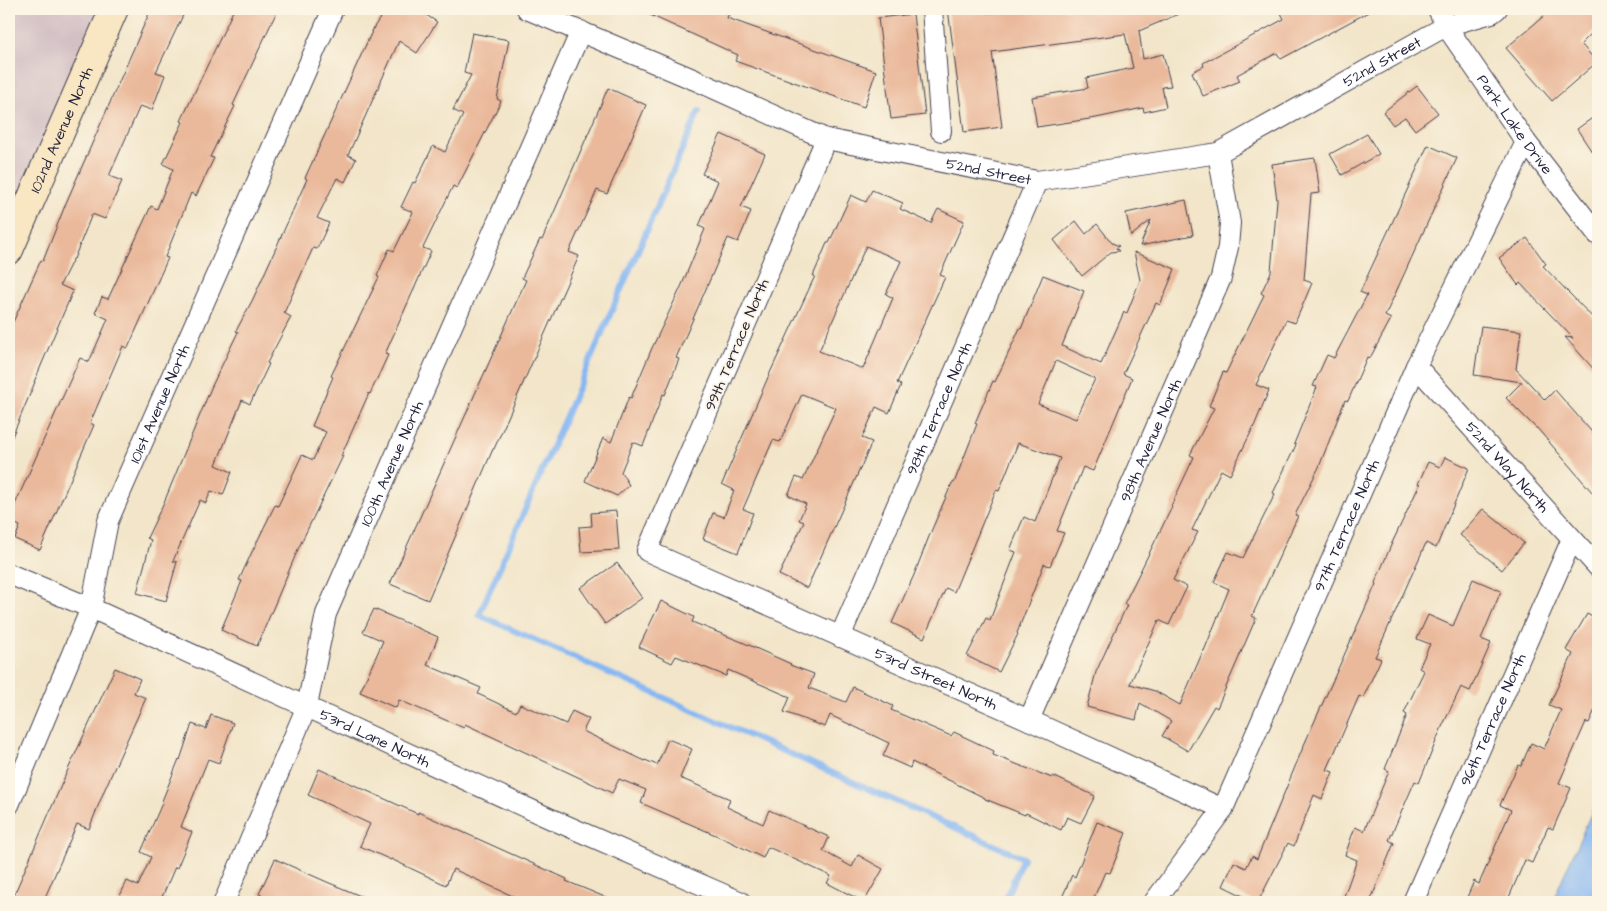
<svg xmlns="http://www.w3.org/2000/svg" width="1607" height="911" font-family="'Architects Daughter',sans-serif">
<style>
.industrial{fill:#d2bec3}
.water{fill:#87b8f3;stroke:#546d97}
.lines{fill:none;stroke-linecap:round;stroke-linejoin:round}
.stream{stroke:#87b8f3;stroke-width:6}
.building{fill:#eab89a;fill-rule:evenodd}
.street-casing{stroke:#413f50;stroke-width:22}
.secondary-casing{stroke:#413f50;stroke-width:30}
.street{stroke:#fff;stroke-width:20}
.secondary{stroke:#f9e7c3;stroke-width:28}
.labels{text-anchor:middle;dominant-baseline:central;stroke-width:4;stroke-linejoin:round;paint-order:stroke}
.street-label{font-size:15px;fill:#22223b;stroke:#fcf5e5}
</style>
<rect width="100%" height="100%" fill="#fcf5e5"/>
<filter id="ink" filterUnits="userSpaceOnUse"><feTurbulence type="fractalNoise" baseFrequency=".02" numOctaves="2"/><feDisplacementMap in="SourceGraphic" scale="10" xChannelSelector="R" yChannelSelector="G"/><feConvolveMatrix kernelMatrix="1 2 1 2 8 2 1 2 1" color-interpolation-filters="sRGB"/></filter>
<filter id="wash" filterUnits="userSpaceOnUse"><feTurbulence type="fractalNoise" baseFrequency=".0096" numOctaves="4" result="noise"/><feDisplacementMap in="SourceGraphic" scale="20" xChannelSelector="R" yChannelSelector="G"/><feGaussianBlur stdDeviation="1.12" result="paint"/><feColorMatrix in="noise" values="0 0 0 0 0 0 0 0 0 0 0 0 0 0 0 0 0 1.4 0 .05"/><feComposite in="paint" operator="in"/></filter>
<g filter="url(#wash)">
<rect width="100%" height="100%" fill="#f2e5c9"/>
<path class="industrial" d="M 9,9 L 101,9 L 9,220 Z"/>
<path class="water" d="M 1598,798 L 1598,902 L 1552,902 Z"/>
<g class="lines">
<path class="stream" d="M 699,111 L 479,615 L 1023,858 L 1004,902"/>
</g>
<g id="blocks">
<g class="building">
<path d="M 151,9 L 186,9 L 156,72 L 165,75 L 152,110 L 140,106 L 109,176 L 122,181 L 105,219 L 92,214 L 74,259 L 73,259 L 60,285 L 73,291 L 34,382 L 35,382 L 9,444 L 9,331 L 41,260 L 43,261 L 66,203 Z"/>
<path d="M 234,9 L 278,9 L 233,105 L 235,106 L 210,157 L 214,158 L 196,196 L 191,193 L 165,257 L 168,258 L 128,348 L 123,346 L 90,423 L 94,425 L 40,550 L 15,539 L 20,526 L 9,521 L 9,518 L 80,358 L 89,362 L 108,319 L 95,313 L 102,297 L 108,299 L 151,206 L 157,209 L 173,169 L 163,164 L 183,122 L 181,121 Z"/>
<path d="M 386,9 L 417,9 L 437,22 L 417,53 L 399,41 L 348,155 L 356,159 L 345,182 L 337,178 L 317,218 L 329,223 L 317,249 L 313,248 L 284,313 L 291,317 L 267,363 L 269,364 L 250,404 L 242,400 L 216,465 L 232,472 L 223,495 L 211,491 L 206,503 L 200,500 L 173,561 L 177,562 L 166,601 L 137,593 L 151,540 L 147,538 L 165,500 L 211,388 L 238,332 L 236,331 L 253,299 L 307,179 L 305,178 L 374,27 Z"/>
<path d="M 637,9 L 731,9 L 727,18 L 876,71 L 864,107 L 735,61 L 738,55 Z"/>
<path d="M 948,9 L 986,9 L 987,13 L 1018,9 L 1190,9 L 1139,31 L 1143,59 L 1163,54 L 1171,86 L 1162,87 L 1166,107 L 1144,112 L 1143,108 L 1096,118 L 1037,127 L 1032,97 L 1088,88 L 1086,78 L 1133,68 L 1125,34 L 992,52 L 1002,127 L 964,132 Z"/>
<path d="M 1279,9 L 1374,9 L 1281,59 L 1277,53 L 1237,75 L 1240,81 L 1203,96 L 1192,72 L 1204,66 L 1203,63 L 1284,19 Z"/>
<path d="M 1552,9 L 1598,9 L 1598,27 L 1581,44 L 1597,62 L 1552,101 L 1506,48 Z"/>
<path d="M 913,14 L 925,115 L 891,119 L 878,18 Z"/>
<path d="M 472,33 L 509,40 L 497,99 L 501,101 L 457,188 L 453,186 L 423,248 L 431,251 L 385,354 L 388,355 L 370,394 L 369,393 L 341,456 L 343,456 L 299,547 L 257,646 L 221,630 L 242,581 L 239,580 L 251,554 L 275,505 L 278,506 L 302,455 L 313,460 L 326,432 L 312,426 L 333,377 L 331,376 L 379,277 L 377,276 L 389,249 L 394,251 L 413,212 L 401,207 L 413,182 L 415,183 L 433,146 L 445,152 L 463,115 L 453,110 L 471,75 L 464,73 Z"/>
<path d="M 1417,86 L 1438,113 L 1415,130 L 1405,117 L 1393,125 L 1383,112 Z"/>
<path d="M 608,88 L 646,105 L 607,194 L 597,190 L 569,252 L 579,256 L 506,422 L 494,449 L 493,449 L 428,600 L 390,584 L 526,280 L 522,278 L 540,239 L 542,240 Z"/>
<path d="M 1598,114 L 1598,161 L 1577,129 Z"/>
<path d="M 721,134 L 765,154 L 741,207 L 751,211 L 738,242 L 728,238 L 676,358 L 679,359 L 665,395 L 663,394 L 643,446 L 633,442 L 621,472 L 629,485 L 617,496 L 585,481 L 603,438 L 611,442 L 629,397 L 631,398 L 652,348 L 681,287 L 705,229 L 699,226 L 718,181 L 702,174 Z"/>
<path d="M 1367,134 L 1379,154 L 1342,175 L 1330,154 Z"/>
<path d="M 1428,145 L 1457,158 L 1385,316 L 1391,319 L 1370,358 L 1367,357 L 1348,401 L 1345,400 L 1319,467 L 1295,515 L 1298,516 L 1252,616 L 1256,618 L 1217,708 L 1214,706 L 1188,751 L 1162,736 L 1171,721 L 1140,703 L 1136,720 L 1087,707 L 1096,672 L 1127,605 L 1124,604 L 1172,507 L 1171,506 L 1194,457 L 1190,455 L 1214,408 L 1209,406 L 1223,372 L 1226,373 L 1264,295 L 1261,293 L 1271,272 L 1277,200 L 1272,164 L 1315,158 L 1320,193 L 1311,194 L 1304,280 L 1312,283 L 1295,323 L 1286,320 L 1256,385 L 1269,390 L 1255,424 L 1230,475 L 1221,470 L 1192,530 L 1198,532 L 1173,580 L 1187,587 L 1169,625 L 1159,620 L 1130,684 L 1155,691 L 1180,705 L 1203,651 L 1204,651 L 1229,589 L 1214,582 L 1228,552 L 1243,558 L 1275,494 L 1273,493 L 1296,445 L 1294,444 L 1317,387 L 1313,386 L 1327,355 L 1334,358 L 1367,295 L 1360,292 Z"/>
<path d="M 872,190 L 903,203 L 900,209 L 931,223 L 938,209 L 964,221 L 940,275 L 945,277 L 897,383 L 901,385 L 889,413 L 876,407 L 862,438 L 872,442 L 807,588 L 779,575 L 804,522 L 799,520 L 806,504 L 788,495 L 796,477 L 803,480 L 836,408 L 802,394 L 780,442 L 773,440 L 743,509 L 753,513 L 738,553 L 703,539 L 713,513 L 724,517 L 734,490 L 722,484 L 769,375 L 815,276 L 813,276 L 827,243 L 829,243 L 851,195 L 866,202 ZM 866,246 L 901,261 L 886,294 L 893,298 L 863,369 L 819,351 Z"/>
<path d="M 1186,200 L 1193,235 L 1140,246 L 1151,220 L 1131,236 L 1126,213 Z"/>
<path d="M 1076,221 L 1086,234 L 1097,224 L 1112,243 L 1119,246 L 1116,248 L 1119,251 L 1111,252 L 1082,276 L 1054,240 Z"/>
<path d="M 1527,238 L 1546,264 L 1543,266 L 1598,323 L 1598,374 L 1565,337 L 1573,338 L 1520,283 L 1518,285 L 1499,258 Z"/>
<path d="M 1134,252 L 1175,269 L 1160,305 L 1156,303 L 1123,374 L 1132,378 L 1093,471 L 1083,467 L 1057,531 L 1064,533 L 1050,566 L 1044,564 L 1017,633 L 1018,634 L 999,672 L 967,656 L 986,618 L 990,620 L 1016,552 L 1010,550 L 1024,517 L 1035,522 L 1060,458 L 1018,443 L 999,491 L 996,490 L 954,592 L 946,588 L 924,638 L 892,623 L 914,575 L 930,534 L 952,483 L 954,483 L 977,424 L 975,423 L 993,381 L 995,382 L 1020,328 L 1021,329 L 1043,275 L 1084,291 L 1062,346 L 1101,364 L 1124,312 L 1127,313 L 1140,280 ZM 1056,361 L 1095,379 L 1076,419 L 1038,404 Z"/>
<path d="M 1481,326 L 1521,331 L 1516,369 L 1545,400 L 1555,390 L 1598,439 L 1598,499 L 1537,428 L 1536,428 L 1506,398 L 1522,382 L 1474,375 Z"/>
<path d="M 1445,457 L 1469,468 L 1436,548 L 1426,543 L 1375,657 L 1381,659 L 1363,698 L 1359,696 L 1327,770 L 1333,772 L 1322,799 L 1314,795 L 1294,846 L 1288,843 L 1258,902 L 1255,902 L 1223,886 L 1234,862 L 1246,868 L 1252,856 L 1257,859 L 1304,745 L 1376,584 L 1375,583 L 1392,543 L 1420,484 L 1418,484 L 1428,462 L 1440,467 Z"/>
<path d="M 1483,509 L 1524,543 L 1502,570 L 1460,535 Z"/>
<path d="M 616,511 L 619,550 L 581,552 L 579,527 L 592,526 L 591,513 Z"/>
<path d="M 617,563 L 642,598 L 605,624 L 580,588 Z"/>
<path d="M 1473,579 L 1501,591 L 1481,639 L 1491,643 L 1470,691 L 1461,687 L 1441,729 L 1419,783 L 1415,781 L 1389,840 L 1394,843 L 1370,902 L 1342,902 L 1357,860 L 1345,855 L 1355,827 L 1364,831 L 1389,771 L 1385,769 L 1407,715 L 1404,713 L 1424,671 L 1419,668 L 1430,644 L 1417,639 L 1428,615 L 1453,626 Z"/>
<path d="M 661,601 L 694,617 L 692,622 L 742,642 L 791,664 L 790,665 L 814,674 L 809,688 L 846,702 L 853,687 L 893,706 L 891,710 L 951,736 L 954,732 L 994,751 L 993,755 L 1052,778 L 1053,776 L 1095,796 L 1081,823 L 1067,817 L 1061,830 L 1026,813 L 1025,815 L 985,799 L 985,798 L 912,762 L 910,768 L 883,756 L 889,743 L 830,715 L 825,727 L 784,712 L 790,697 L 728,670 L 726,676 L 676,656 L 672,663 L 639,647 Z"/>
<path d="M 374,609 L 438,637 L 427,665 L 481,688 L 478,694 L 516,712 L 520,704 L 566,724 L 572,711 L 589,719 L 583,731 L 645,761 L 645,760 L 657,765 L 668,739 L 692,749 L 680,778 L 730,799 L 727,807 L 763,824 L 769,810 L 829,837 L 823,851 L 852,867 L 858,855 L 883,869 L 864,902 L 827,883 L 831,876 L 768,847 L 763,858 L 725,839 L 641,803 L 646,790 L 619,779 L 612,793 L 465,724 L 464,728 L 399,700 L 396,708 L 360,692 L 383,641 L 363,632 Z"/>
<path d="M 1587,614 L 1598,620 L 1598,703 L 1589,723 L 1586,722 L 1559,783 L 1571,788 L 1553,829 L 1548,827 L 1532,863 L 1525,860 L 1507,902 L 1465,902 L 1474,881 L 1479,884 L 1511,810 L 1500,805 L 1518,765 L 1521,766 L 1531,743 L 1544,749 L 1561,710 L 1549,705 L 1573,654 L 1566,650 Z"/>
<path d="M 115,668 L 140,679 L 134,693 L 146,698 L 104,791 L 89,829 L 77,824 L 43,902 L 11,902 L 66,774 Z"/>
<path d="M 211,715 L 233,723 L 219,763 L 208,759 L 181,827 L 192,832 L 177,868 L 175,867 L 162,897 L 175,902 L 117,902 L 127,881 L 138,886 L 151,857 L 141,852 L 163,801 L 162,801 L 179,759 L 180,760 L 192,724 L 206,729 Z"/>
<path d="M 319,769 L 418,814 L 418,812 L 567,879 L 566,881 L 617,902 L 526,902 L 453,869 L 446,885 L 391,859 L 391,860 L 360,846 L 370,824 L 308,795 Z"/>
<path d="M 1097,822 L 1126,833 L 1110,873 L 1105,872 L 1092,902 L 1060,902 L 1072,875 L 1075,877 Z"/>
<path d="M 275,859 L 327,882 L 375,902 L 276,902 L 259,894 Z"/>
</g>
</g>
</g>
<g filter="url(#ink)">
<use href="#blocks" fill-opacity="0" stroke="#413f50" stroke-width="1"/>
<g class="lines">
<defs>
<g id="street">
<path id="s1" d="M 527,9 L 695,80 L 826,139 L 1037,181 L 1218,153 L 1446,26 L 1492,13 L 1497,9"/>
<path d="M 932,9 L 941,131"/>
<path id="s2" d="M 1438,9 L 1446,26 L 1526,142 L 1598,235"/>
<path id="s3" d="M 826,139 L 647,551 L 1029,720 L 1223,809"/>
<path id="s4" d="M 1416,366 L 1598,567"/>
<path id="s5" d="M 9,574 L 91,608 L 549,818 L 741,902"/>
<path id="s6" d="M 840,637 L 1037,181"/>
<path id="s7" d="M 1029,720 L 1221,278 L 1228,247 L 1230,223 L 1218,153"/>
<path id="s8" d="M 9,805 L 91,608 L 108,521 L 333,9"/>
<path id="s9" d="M 224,902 L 307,706 L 326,614 L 581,31"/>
<path id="s10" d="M 1154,902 L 1223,809 L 1416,366 L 1526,142"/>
<path id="s11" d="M 1413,902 L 1572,539"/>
</g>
<g id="secondary">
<path id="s12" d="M 9,250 L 114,9"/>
</g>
</defs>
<use href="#street" class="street-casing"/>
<use href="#secondary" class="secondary-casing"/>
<use href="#street" class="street"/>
<use href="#secondary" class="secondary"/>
</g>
</g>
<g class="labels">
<g class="street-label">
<text stroke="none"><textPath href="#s1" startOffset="912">52nd Street</textPath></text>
<text stroke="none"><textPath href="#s2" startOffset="139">Park Lake Drive</textPath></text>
<text stroke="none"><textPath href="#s12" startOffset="131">102nd Avenue North</textPath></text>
<text stroke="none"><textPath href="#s1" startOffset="492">52nd Street</textPath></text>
<text transform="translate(737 345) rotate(-67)">99th Terrace North</text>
<text stroke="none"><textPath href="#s8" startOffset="430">101st Avenue North</textPath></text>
<text stroke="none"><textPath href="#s6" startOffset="249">98th Terrace North</textPath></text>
<text stroke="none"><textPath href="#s7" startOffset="305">98th Avenue North</textPath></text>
<text stroke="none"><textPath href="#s9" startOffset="471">100th Avenue North</textPath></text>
<text stroke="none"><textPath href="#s4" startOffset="136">52nd Way North</textPath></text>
<text stroke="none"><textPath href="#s10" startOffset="425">97th Terrace North</textPath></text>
<text stroke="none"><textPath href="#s3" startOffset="765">53rd Street North</textPath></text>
<text stroke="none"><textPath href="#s11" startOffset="199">96th Terrace North</textPath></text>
<text stroke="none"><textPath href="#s5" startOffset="401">53rd Lane North</textPath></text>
</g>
</g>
<rect width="1607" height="911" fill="none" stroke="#fcf5e5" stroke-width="30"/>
</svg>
